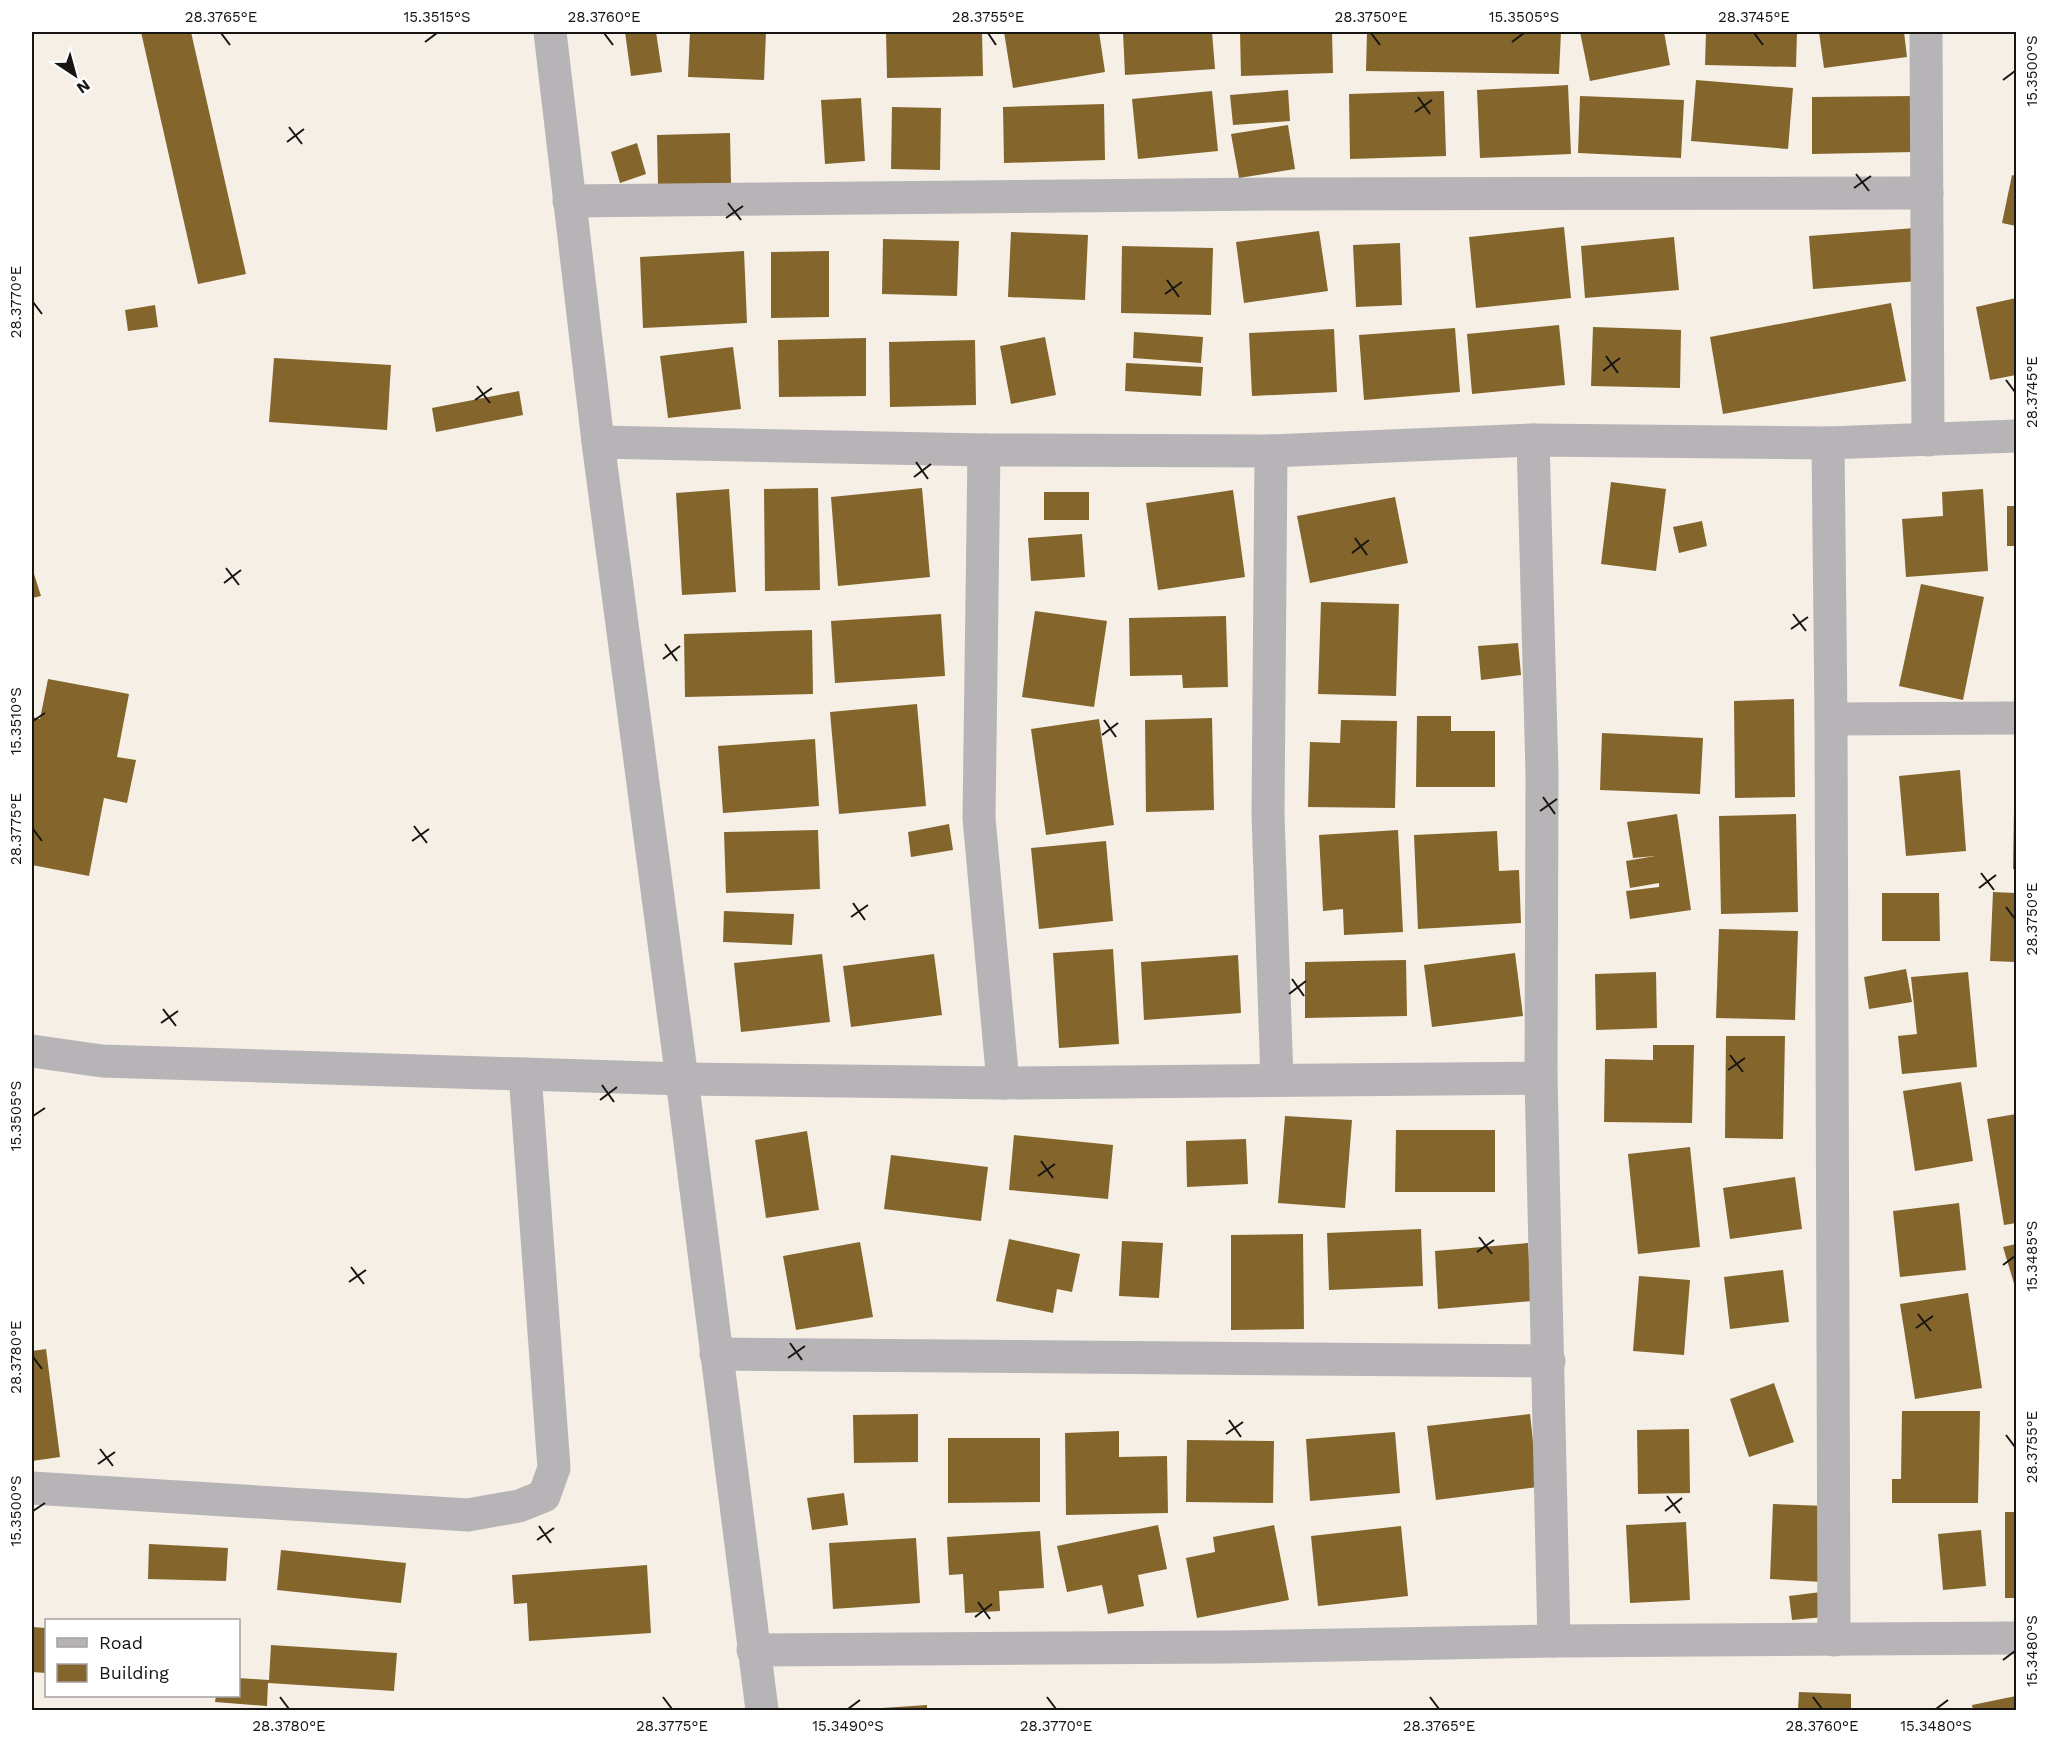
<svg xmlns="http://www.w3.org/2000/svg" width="2048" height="1742" font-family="'Work Sans',sans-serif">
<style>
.building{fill:#84662c}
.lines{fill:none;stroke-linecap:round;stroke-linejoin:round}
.minor{stroke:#b7b4b8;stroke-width:33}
.ticks{fill:none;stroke:#171512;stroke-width:2}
.neatline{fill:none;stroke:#171512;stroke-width:2}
.ticks-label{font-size:15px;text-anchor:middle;fill:#171512}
</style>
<rect width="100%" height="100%" fill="#f5efe6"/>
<g class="building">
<path d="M 141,32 L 191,32 L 246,274 L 198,284 Z"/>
<path d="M 625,32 L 656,32 L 662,72 L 631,76 Z"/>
<path d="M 690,32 L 766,32 L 764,80 L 688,77 Z"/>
<path d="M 886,32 L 982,32 L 983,76 L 887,78 Z"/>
<path d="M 1004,32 L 1099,32 L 1105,72 L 1013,88 Z"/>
<path d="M 1123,32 L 1212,32 L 1215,69 L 1125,75 Z"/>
<path d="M 1240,32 L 1332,32 L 1333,73 L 1241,76 Z"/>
<path d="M 1367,32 L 1561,32 L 1559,74 L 1366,71 Z"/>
<path d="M 1580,32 L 1664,32 L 1670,65 L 1590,81 Z"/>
<path d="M 1706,32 L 1797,32 L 1796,67 L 1705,65 Z"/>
<path d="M 1819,32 L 1904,32 L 1907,57 L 1824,68 Z"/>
<path d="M 1696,80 L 1793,88 L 1788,149 L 1691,141 Z"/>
<path d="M 1568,85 L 1571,154 L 1480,158 L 1477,90 Z"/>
<path d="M 1288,90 L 1290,121 L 1233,125 L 1230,95 Z"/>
<path d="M 1212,91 L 1218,151 L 1138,159 L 1132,99 Z"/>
<path d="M 1444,91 L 1446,156 L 1350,159 L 1349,94 Z"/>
<path d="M 1580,96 L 1684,100 L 1681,158 L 1578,153 Z"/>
<path d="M 1914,96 L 1915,152 L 1812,154 L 1812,97 Z"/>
<path d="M 861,98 L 865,161 L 825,164 L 821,100 Z"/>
<path d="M 1104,104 L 1105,160 L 1004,163 L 1003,107 Z"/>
<path d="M 892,107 L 941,108 L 940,170 L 891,169 Z"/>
<path d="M 1288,125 L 1295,169 L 1239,178 L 1231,134 Z"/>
<path d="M 730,133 L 731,183 L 658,185 L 657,135 Z"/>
<path d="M 637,143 L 646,174 L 620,183 L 611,152 Z"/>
<path d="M 2012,175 L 2016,176 L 2016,226 L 2002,223 Z"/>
<path d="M 1564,227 L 1571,298 L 1476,308 L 1469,237 Z"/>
<path d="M 1915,228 L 1919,281 L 1813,289 L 1809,236 Z"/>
<path d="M 1319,231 L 1328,291 L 1244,303 L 1236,242 Z"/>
<path d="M 1011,232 L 1088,235 L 1085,300 L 1008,297 Z"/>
<path d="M 1674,237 L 1679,290 L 1585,298 L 1581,246 Z"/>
<path d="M 883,239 L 959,241 L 957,296 L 882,294 Z"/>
<path d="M 1400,243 L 1402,305 L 1356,307 L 1353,245 Z"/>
<path d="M 1122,246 L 1213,248 L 1211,315 L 1121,313 Z"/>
<path d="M 744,251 L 747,323 L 643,328 L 640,257 Z"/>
<path d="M 829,251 L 829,317 L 771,318 L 771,252 Z"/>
<path d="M 2016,298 L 2016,375 L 1990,380 L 1976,307 Z"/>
<path d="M 1891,303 L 1906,381 L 1723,414 L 1710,337 Z"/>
<path d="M 155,305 L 158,327 L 128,331 L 125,310 Z"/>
<path d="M 1559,325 L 1565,385 L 1472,394 L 1467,334 Z"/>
<path d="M 1593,327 L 1681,330 L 1680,388 L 1591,386 Z"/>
<path d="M 1455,328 L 1460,392 L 1364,400 L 1359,335 Z"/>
<path d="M 1334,329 L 1337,392 L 1252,396 L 1249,333 Z"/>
<path d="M 1134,332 L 1203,337 L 1201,363 L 1133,358 Z"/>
<path d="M 1045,337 L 1056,395 L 1011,404 L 1000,346 Z"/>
<path d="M 866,338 L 866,396 L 779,397 L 778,340 Z"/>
<path d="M 975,340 L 976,405 L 890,407 L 889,342 Z"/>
<path d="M 733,347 L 741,409 L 668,418 L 660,356 Z"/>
<path d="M 274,358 L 391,365 L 387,430 L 269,422 Z"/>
<path d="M 1126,363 L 1203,367 L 1201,396 L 1125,391 Z"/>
<path d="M 519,391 L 523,415 L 436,432 L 432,408 Z"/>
<path d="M 1611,482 L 1666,489 L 1656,571 L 1601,564 Z"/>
<path d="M 818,488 L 820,590 L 765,591 L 764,489 Z"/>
<path d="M 922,488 L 930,577 L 838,586 L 831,497 Z"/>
<path d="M 729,489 L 736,592 L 682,595 L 676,493 Z"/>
<path d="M 1983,489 L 1988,571 L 1906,577 L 1902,519 L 1943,516 L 1942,492 Z"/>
<path d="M 1233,490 L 1245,577 L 1158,590 L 1146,503 Z"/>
<rect x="1044" y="492" width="45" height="28"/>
<path d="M 1395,497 L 1408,563 L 1310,583 L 1297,516 Z"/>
<rect x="2007" y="506" width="9" height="40"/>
<path d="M 1702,521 L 1707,546 L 1679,553 L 1673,527 Z"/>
<path d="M 1082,534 L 1085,577 L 1031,581 L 1028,538 Z"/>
<path d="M 32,574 L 34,574 L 41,596 L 32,598 Z"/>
<path d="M 1921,584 L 1984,597 L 1963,700 L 1899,686 Z"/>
<path d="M 1321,602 L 1399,604 L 1396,696 L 1318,694 Z"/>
<path d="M 1035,611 L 1107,621 L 1094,707 L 1022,697 Z"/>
<path d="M 941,614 L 945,676 L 835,683 L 831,621 Z"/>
<path d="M 1226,616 L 1228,687 L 1183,688 L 1182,675 L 1130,676 L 1129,618 Z"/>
<path d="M 812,630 L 813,694 L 685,697 L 684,634 Z"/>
<path d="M 1518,643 L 1521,675 L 1481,680 L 1478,646 Z"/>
<path d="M 48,679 L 129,694 L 117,757 L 136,760 L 127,803 L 104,798 L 89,876 L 32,865 L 32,717 L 40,719 Z"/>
<path d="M 1794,699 L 1795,797 L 1735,798 L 1734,701 Z"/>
<path d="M 917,704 L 926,806 L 839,814 L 830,712 Z"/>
<path d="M 1417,716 L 1451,716 L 1451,731 L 1495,731 L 1495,787 L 1416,787 Z"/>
<path d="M 1212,718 L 1214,810 L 1146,812 L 1145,720 Z"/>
<path d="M 1099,719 L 1114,825 L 1046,835 L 1031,729 Z"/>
<path d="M 1341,720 L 1397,721 L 1395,808 L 1308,807 L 1310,742 L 1340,743 Z"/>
<path d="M 1602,733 L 1703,738 L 1700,794 L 1600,790 Z"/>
<path d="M 815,739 L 819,806 L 723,813 L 718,746 Z"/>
<path d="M 1960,770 L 1966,851 L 1906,856 L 1899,776 Z"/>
<path d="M 2014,812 L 2016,812 L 2016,869 L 2013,869 Z"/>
<path d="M 1677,814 L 1691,910 L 1630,919 L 1626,891 L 1659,887 L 1659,883 L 1630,888 L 1626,861 L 1655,856 L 1633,858 L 1627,822 Z"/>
<path d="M 1796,814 L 1798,912 L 1721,914 L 1719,816 Z"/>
<path d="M 949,824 L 953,850 L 911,857 L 908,832 Z"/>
<path d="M 818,830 L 820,889 L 726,893 L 724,832 Z"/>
<path d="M 1398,830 L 1403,932 L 1344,935 L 1343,909 L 1323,911 L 1319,835 Z"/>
<path d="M 1497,831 L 1499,871 L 1519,870 L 1521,923 L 1418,929 L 1414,835 Z"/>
<path d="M 1106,841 L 1113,921 L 1039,929 L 1031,848 Z"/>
<path d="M 1993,892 L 2016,893 L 2016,962 L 1990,961 Z"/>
<path d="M 1882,893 L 1939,893 L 1940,941 L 1882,941 Z"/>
<path d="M 724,911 L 794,914 L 792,945 L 723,942 Z"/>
<path d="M 1719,929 L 1798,931 L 1795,1020 L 1716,1018 Z"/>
<path d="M 1113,949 L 1119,1044 L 1059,1048 L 1053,953 Z"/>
<path d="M 1515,953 L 1523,1016 L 1432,1027 L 1424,965 Z"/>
<path d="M 822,954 L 830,1022 L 741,1032 L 734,963 Z"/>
<path d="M 934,954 L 942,1015 L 851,1027 L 843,966 Z"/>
<path d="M 1238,955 L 1241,1013 L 1144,1020 L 1141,962 Z"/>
<path d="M 1406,960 L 1407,1016 L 1305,1018 L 1305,962 Z"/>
<path d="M 1906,969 L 1912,1002 L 1869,1009 L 1864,977 Z"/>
<path d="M 1656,972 L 1657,1028 L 1596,1030 L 1595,974 Z"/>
<path d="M 1968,972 L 1977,1067 L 1902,1074 L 1898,1036 L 1917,1034 L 1911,977 Z"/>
<path d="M 1726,1036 L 1785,1036 L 1783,1139 L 1725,1138 Z"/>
<path d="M 1653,1045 L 1694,1045 L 1692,1123 L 1604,1122 L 1605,1059 L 1653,1060 Z"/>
<path d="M 1961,1082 L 1973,1161 L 1915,1171 L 1903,1091 Z"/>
<path d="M 2016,1114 L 2016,1223 L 2004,1225 L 1987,1119 Z"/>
<path d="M 1285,1116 L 1352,1120 L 1345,1208 L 1278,1203 Z"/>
<path d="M 1396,1130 L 1495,1130 L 1495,1192 L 1395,1192 Z"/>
<path d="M 807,1131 L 819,1210 L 766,1218 L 755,1140 Z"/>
<path d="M 1014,1135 L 1113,1145 L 1108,1199 L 1009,1190 Z"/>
<path d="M 1246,1139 L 1248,1184 L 1187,1187 L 1186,1141 Z"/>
<path d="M 1690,1147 L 1700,1247 L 1638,1254 L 1628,1154 Z"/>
<path d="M 891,1155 L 988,1167 L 981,1221 L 884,1209 Z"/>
<path d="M 1795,1177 L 1802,1229 L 1730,1239 L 1723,1188 Z"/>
<path d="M 1959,1203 L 1966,1270 L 1900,1277 L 1893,1211 Z"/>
<path d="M 1421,1229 L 1423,1286 L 1329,1290 L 1327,1233 Z"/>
<path d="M 1303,1234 L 1304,1329 L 1231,1330 L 1231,1235 Z"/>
<path d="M 1009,1239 L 1080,1254 L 1072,1292 L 1057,1289 L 1053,1313 L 996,1301 Z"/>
<path d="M 1122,1241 L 1163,1243 L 1159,1298 L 1119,1296 Z"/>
<path d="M 860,1242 L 873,1317 L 796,1330 L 783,1256 Z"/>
<path d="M 1528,1243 L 1532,1301 L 1438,1309 L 1435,1251 Z"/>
<path d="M 2016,1244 L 2016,1290 L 2003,1247 Z"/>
<path d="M 1783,1270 L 1789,1322 L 1730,1329 L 1724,1277 Z"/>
<path d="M 1639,1276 L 1690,1280 L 1684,1355 L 1633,1351 Z"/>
<path d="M 1968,1293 L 1982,1388 L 1915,1399 L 1900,1304 Z"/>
<path d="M 46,1349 L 60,1457 L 32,1461 L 32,1351 Z"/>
<path d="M 1774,1383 L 1794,1442 L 1749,1457 L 1730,1399 Z"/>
<path d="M 1902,1411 L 1980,1411 L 1978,1503 L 1892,1503 L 1892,1479 L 1901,1479 Z"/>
<path d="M 918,1414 L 918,1462 L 854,1463 L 853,1415 Z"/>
<path d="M 1530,1414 L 1538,1487 L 1436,1500 L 1427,1426 Z"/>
<path d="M 1689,1429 L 1690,1493 L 1638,1494 L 1637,1430 Z"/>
<path d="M 1119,1431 L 1119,1457 L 1167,1456 L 1168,1513 L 1066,1515 L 1065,1433 Z"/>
<path d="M 1395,1432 L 1400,1493 L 1310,1501 L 1306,1439 Z"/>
<path d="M 948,1438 L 1040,1438 L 1040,1502 L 948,1503 Z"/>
<path d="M 1187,1440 L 1274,1441 L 1273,1503 L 1186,1502 Z"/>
<path d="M 844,1493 L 848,1525 L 812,1530 L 807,1498 Z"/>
<path d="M 1773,1504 L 1826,1506 L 1823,1582 L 1770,1579 Z"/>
<rect x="2005" y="1512" width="11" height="86"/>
<path d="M 1686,1522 L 1690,1600 L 1630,1603 L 1626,1525 Z"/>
<path d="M 1158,1525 L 1167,1569 L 1138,1575 L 1144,1606 L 1108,1614 L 1102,1585 L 1067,1592 L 1057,1546 Z"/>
<path d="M 1274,1525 L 1289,1600 L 1197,1618 L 1186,1558 L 1215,1552 L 1213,1537 Z"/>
<path d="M 1401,1526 L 1408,1596 L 1318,1606 L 1311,1536 Z"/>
<path d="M 1981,1530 L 1986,1586 L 1943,1590 L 1938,1534 Z"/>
<path d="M 1040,1531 L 1044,1588 L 999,1591 L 1000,1611 L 965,1613 L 963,1574 L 949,1575 L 947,1537 Z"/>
<path d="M 916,1538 L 920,1603 L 833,1609 L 829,1543 Z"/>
<path d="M 149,1544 L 228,1548 L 226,1581 L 148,1579 Z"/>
<path d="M 281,1550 L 406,1563 L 401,1603 L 277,1590 Z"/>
<path d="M 647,1565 L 651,1633 L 529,1641 L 527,1603 L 514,1604 L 512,1575 Z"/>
<path d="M 1821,1592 L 1824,1617 L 1792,1620 L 1789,1596 Z"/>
<path d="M 32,1627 L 46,1628 L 46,1673 L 32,1672 Z"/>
<path d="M 271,1645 L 397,1653 L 394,1691 L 268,1683 L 267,1706 L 215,1702 L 216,1696 L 238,1696 L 238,1678 L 269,1680 Z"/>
<path d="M 1799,1692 L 1851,1694 L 1851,1710 L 1798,1710 Z"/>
<path d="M 2016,1696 L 2016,1710 L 1973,1710 L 1972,1705 Z"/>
<path d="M 927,1705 L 927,1710 L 868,1710 L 868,1709 Z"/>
</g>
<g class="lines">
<g class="minor">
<path d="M 550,32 L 598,442 L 682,1079 L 762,1710"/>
<path d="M 1926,32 L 1928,440"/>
<path d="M 569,201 L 1274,194 L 1927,193"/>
<path d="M 1533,440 L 1542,773 L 1541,1078 L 1554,1641"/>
<path d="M 598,442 L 984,450 L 1271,451 L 1533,440 L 1828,443 L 2016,436"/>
<path d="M 1828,443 L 1831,719 L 1834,1640"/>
<path d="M 984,450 L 979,818 L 1003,1083"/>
<path d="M 1271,451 L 1268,815 L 1277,1080"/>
<path d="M 1831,719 L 2016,718"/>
<path d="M 32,1051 L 102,1061 L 682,1079 L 1003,1083 L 1541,1078"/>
<path d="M 716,1354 L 1549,1361"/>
<path d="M 32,1488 L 468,1515 L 519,1506 L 544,1496 L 554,1468 L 525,1074"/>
<path d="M 753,1650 L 1228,1647 L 1554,1641 L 2016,1638"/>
</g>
</g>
<path class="ticks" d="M 221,33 L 230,45M 604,33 L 613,45M 988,33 L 996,45M 1371,33 L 1380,45M 1754,33 L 1763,45M 425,42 L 437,33M 1512,42 L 1524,33M 2003,80 L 2015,71M 1418,97 L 1430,114M 1415,112 L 1432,100M 289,127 L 302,144M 287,142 L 304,129M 1856,174 L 1869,191M 1854,188 L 1871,176M 728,203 L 741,220M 726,218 L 743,206M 1167,280 L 1179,297M 1165,294 L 1182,282M 33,302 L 42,314M 1606,356 L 1618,373M 1603,371 L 1620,358M 2006,380 L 2015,392M 477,386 L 490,403M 475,400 L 492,388M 916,462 L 928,479M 914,477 L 931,464M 1355,538 L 1367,555M 1352,553 L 1369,540M 226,568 L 239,585M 224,583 L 241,570M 1793,614 L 1806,631M 1791,629 L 1808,617M 665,644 L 677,661M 663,659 L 680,646M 1104,720 L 1116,737M 33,721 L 45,713M 1102,735 L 1118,723M 1543,797 L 1555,814M 1540,811 L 1557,799M 414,826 L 427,843M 33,829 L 42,841M 412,841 L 429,829M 1981,873 L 1994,890M 1979,888 L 1996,875M 853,903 L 865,920M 2006,907 L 2015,919M 851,917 L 868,905M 1292,979 L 1304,996M 1289,994 L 1306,981M 163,1009 L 176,1026M 161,1023 L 178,1011M 1730,1055 L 1743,1072M 1728,1070 L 1745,1058M 602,1085 L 614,1102M 600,1100 L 617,1087M 33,1116 L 45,1108M 1041,1161 L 1053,1178M 1038,1176 L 1055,1164M 1479,1237 L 1492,1254M 1477,1252 L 1494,1240M 2003,1265 L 2015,1256M 351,1267 L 364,1284M 349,1282 L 366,1270M 1918,1314 L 1931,1331M 1916,1328 L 1933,1316M 790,1343 L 802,1360M 33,1357 L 42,1369M 788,1358 L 805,1346M 1229,1420 L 1241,1437M 1226,1434 L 1243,1422M 2006,1435 L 2015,1447M 100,1449 L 113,1466M 98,1464 L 115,1452M 1667,1496 L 1680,1513M 33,1511 L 45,1503M 1665,1511 L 1682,1498M 539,1526 L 551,1543M 537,1540 L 554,1528M 978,1602 L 990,1619M 975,1617 L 992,1604M 2003,1660 L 2015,1651M 280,1697 L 289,1709M 663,1697 L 672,1709M 1047,1697 L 1056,1709M 1430,1697 L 1439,1709M 1813,1697 L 1822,1709M 848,1709 L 860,1700M 1936,1709 L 1948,1700"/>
<rect width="2048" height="1742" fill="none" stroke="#ffffff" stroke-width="66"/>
<rect x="45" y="1619" width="195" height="78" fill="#ffffff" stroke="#a2a1a0" stroke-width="1.5"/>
<rect x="57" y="1638" width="30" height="9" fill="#b7b4b8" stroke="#a2a1a0" stroke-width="1.5"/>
<text x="99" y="1649" font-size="18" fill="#171512">Road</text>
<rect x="57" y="1664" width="30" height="18" fill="#84662c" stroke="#a2a1a0" stroke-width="1.5"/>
<text x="99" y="1679" font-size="18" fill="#171512">Building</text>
<g transform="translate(75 75) rotate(144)" stroke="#ffffff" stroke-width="4.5" paint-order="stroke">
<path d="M0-4.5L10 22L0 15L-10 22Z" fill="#171512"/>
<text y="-9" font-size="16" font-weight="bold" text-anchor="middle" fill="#171512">N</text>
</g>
<rect x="33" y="33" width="1982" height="1676" class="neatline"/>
<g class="ticks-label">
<text x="221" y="22">28.3765°E</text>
<text x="437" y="22">15.3515°S</text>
<text x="604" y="22">28.3760°E</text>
<text x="988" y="22">28.3755°E</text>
<text x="1371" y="22">28.3750°E</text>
<text x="1524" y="22">15.3505°S</text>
<text x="1754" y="22">28.3745°E</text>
<text transform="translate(2032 71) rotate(-90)" y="5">15.3500°S</text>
<text transform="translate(16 302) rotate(-90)" y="5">28.3770°E</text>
<text transform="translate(2032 392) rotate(-90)" y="5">28.3745°E</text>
<text transform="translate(16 721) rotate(-90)" y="5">15.3510°S</text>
<text transform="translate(16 829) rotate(-90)" y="5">28.3775°E</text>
<text transform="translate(2032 919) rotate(-90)" y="5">28.3750°E</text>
<text transform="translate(16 1116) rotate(-90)" y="5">15.3505°S</text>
<text transform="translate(2032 1256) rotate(-90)" y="5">15.3485°S</text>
<text transform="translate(16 1357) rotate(-90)" y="5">28.3780°E</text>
<text transform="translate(2032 1447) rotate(-90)" y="5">28.3755°E</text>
<text transform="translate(16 1511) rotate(-90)" y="5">15.3500°S</text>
<text transform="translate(2032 1651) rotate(-90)" y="5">15.3480°S</text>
<text x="289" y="1731">28.3780°E</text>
<text x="672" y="1731">28.3775°E</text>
<text x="848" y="1731">15.3490°S</text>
<text x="1056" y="1731">28.3770°E</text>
<text x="1439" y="1731">28.3765°E</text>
<text x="1822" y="1731">28.3760°E</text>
<text x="1936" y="1731">15.3480°S</text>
</g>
</svg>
